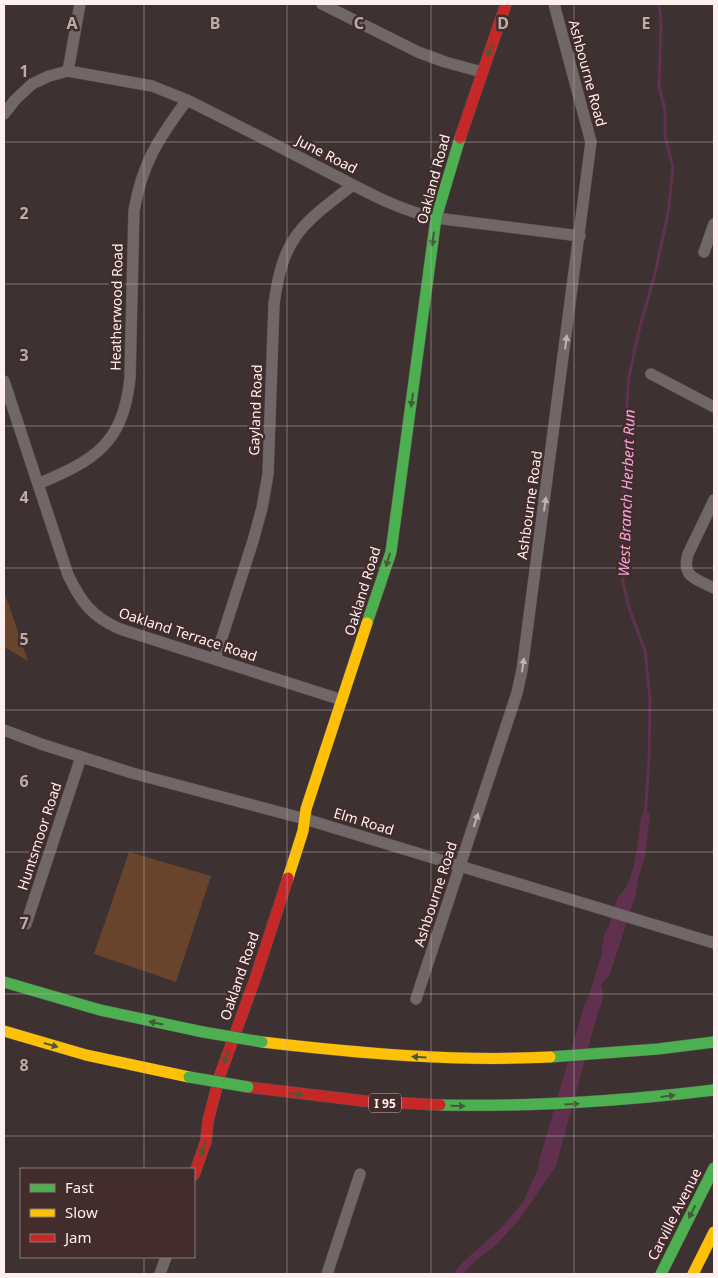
<svg xmlns="http://www.w3.org/2000/svg" width="718" height="1278" font-family="'Noto Sans',sans-serif">
<style>
.green{fill:#67442b}
.water{fill:#60314f}
.lines{fill:none;stroke-linecap:round;stroke-linejoin:round}
.stream{stroke:#60314f;stroke-width:3}
.street-casing{stroke:#5b5050;stroke-width:12}
.fast-casing{stroke:#5b5050;stroke-width:12}
.slow-casing{stroke:#5b5050;stroke-width:12}
.jam-casing{stroke:#5b5050;stroke-width:12}
.street{stroke:#716768;stroke-width:11}
.fast{stroke:#4caf50;stroke-width:11}
.slow{stroke:#ffc107;stroke-width:11}
.jam{stroke:#c62828;stroke-width:11}
.fast-bridge-casing{stroke:#5b5050;stroke-width:12;stroke-linecap:butt}
.fast-bridge{stroke:#4caf50;stroke-width:11}
.oneway{fill:#465a39}
.oneway2{fill:#bfb2b2}
.grid{fill:none;stroke:#bbacac;stroke-width:1;stroke-opacity:0.55}
.labels{text-anchor:middle;dominant-baseline:central;stroke-width:5;stroke-linejoin:round;paint-order:stroke}
.shield{fill:#422c2c;stroke:#c6b4b4;stroke-width:1}
.shield-label{font-size:12px;font-weight:bold;fill:#ffefef}
.street-label{font-size:14px;fill:#ffefef;stroke:#422c2c}
.water-label{font-size:15px;font-style:italic;fill:#f6a4d6;stroke:#422c2c}
.grid-label{font-size:16px;text-anchor:middle;font-weight:bold;fill:#bbacac;stroke:#422c2c;stroke-width:5;stroke-linejoin:round;paint-order:stroke}
</style>
<rect width="100%" height="100%" fill="#3d3131"/>
<g class="green">
<path d="M 4,591 L 28,661 L 4,647 Z"/>
<path d="M 129,852 L 211,876 L 176,982 L 94,954 Z"/>
</g>
<path class="water" d="M 647,812 L 649,814 L 650,816 L 645,857 L 638,879 L 636,894 L 610,974 L 601,985 C 605,996 603,1002 598,1012 L 556,1166 L 519,1220 L 495,1246 L 473,1263 L 463,1274 L 453,1274 L 465,1260 L 499,1230 L 523,1202 L 538,1169 L 541,1154 L 584,1006 L 589,995 L 601,956 L 604,934 L 609,926 L 618,896 C 635,886 638,838 641,818 L 642,815 Z"/>
<g class="lines">
<path class="stream" d="M 645,817 L 649,760 L 650,698 L 645,651 L 629,608 L 623,582 L 622,544 L 624,489 L 629,449 L 627,402 L 629,377 L 639,330 L 655,274 L 668,213 L 673,168 L 665,136 L 665,109 L 659,87 L 661,22 L 659,4"/>
<defs>
<g id="street">
<path d="M 322,4 L 418,52 L 445,62 L 482,72"/>
<path d="M 68,71 L 80,4"/>
<path d="M 4,114 L 15,100 L 32,84 L 49,76 L 68,71 L 152,86 L 187,100 C 233,123 278,146 324,170 C 360,188 396,210 436,218 L 580,236"/>
<path d="M 704,252 L 714,224"/>
<path d="M 651,374 L 714,407"/>
<path d="M 4,381 L 68,575 C 81,602 92,617 120,629 L 342,700"/>
<path d="M 38,484 C 95,460 123,444 130,378 L 134,211 C 142,163 159,138 187,100"/>
<path d="M 714,500 L 688,554 C 681,577 696,579 714,588"/>
<path d="M 215,659 L 253,541 L 262,508 L 268,474 L 274,304 C 283,236 302,224 353,185"/>
<path d="M 4,730 L 41,744 L 132,773 L 305,819 L 714,943"/>
<path d="M 26,924 L 81,757"/>
<path d="M 416,999 L 517,693 L 522,670 L 591,142 L 554,4"/>
<path d="M 160,1274 L 166,1257"/>
<path d="M 327,1274 L 360,1174"/>
</g>
<g id="fast">
<path d="M 367,623 L 391,552 L 436,218 L 460,138"/>
<path d="M 4,982 L 100,1010 L 203,1032"/>
<path d="M 550,1057 L 658,1049 L 714,1042"/>
<path d="M 440,1105 C 532,1107 623,1101 714,1090"/>
<path d="M 661,1274 L 714,1168"/>
</g>
<g id="slow">
<path d="M 288,878 L 303,831 L 306,809 L 367,623"/>
<path d="M 4,1031 L 86,1055 L 189,1077"/>
<path d="M 262,1042 C 357,1053 454,1062 550,1057"/>
<path d="M 693,1274 L 714,1232"/>
</g>
<g id="jam">
<path d="M 460,138 L 506,4"/>
<path d="M 248,1087 L 364,1101 L 440,1105"/>
<path d="M 194,1175 L 206,1141 L 208,1121 L 220,1075 L 254,982 L 288,878"/>
</g>
</defs>
<use href="#street" class="street-casing"/>
<use href="#fast" class="fast-casing"/>
<use href="#slow" class="slow-casing"/>
<use href="#jam" class="jam-casing"/>
<use href="#street" class="street"/>
<use href="#fast" class="fast"/>
<use href="#slow" class="slow"/>
<use href="#jam" class="jam"/>
<defs>
<g id="fast-bridge">
<path d="M 203,1032 L 262,1042"/>
<path d="M 189,1077 L 248,1087"/>
</g>
</defs>
<use href="#fast-bridge" class="fast-bridge-casing"/>
<use href="#fast-bridge" class="fast-bridge"/>
</g>
<defs><path id="oneway-solid" d="M-6-.8H1V-3.2L6.5 0L1 3.2V.8H-6Z" transform="scale(1.25)"/></defs>
<g class="oneway">
<use href="#oneway-solid" transform="translate(490 50) rotate(110)"/>
<use href="#oneway-solid" transform="translate(433 239) rotate(98)"/>
<use href="#oneway-solid" transform="translate(412 400) rotate(98)"/>
<use href="#oneway-solid" transform="translate(388 560) rotate(106)"/>
<use href="#oneway-solid" transform="translate(156 1023) rotate(-168)"/>
<use href="#oneway-solid" transform="translate(51 1045) rotate(16)"/>
<use href="#oneway-solid" transform="translate(226 1057) rotate(110)"/>
<use href="#oneway-solid" transform="translate(419 1057) rotate(-177)"/>
<use href="#oneway-solid" transform="translate(296 1094) rotate(7)"/>
<use href="#oneway-solid" transform="translate(668 1096) rotate(-7)"/>
<use href="#oneway-solid" transform="translate(572 1104) rotate(-3)"/>
<use href="#oneway-solid" transform="translate(458 1106) rotate(1)"/>
<use href="#oneway-solid" transform="translate(203 1149) rotate(109)"/>
<use href="#oneway-solid" transform="translate(692 1212) rotate(117)"/>
</g>
<g class="oneway2">
<use href="#oneway-solid" transform="translate(566 342) rotate(-83)"/>
<use href="#oneway-solid" transform="translate(545 504) rotate(-82)"/>
<use href="#oneway-solid" transform="translate(523 665) rotate(-82)"/>
<use href="#oneway-solid" transform="translate(476 820) rotate(-72)"/>
</g>
<path class="grid" d="M 144,4 L 144,1169M 287,4 L 287,1274M 431,4 L 431,1274M 574,4 L 574,1274M 4,142 L 714,142M 4,284 L 714,284M 4,426 L 714,426M 4,568 L 714,568M 4,710 L 714,710M 4,852 L 714,852M 4,994 L 714,994M 4,1136 L 714,1136M 144,1257 L 144,1274"/>
<g class="labels">
<rect class="shield" x="369" y="1093.5" width="32" height="19" rx="4"/>
<g class="shield-label">
<text x="385" y="1103">I 95</text>
</g>
<g class="street-label">
<text transform="translate(588 73) rotate(75)">Ashbourne Road</text>
<text transform="translate(327 154) rotate(27)">June Road</text>
<text transform="translate(433 179) rotate(-75)">Oakland Road</text>
<text transform="translate(116 307) rotate(-89)">Heatherwood Road</text>
<text transform="translate(255 410) rotate(-88)">Gayland Road</text>
<text transform="translate(529 505) rotate(-82)">Ashbourne Road</text>
<text transform="translate(362 591) rotate(-73)">Oakland Road</text>
<text transform="translate(188 634) rotate(18)">Oakland Terrace Road</text>
<text transform="translate(364 821) rotate(17)">Elm Road</text>
<text transform="translate(39 836) rotate(-72)">Huntsmoor Road</text>
<text transform="translate(435 894) rotate(-72)">Ashbourne Road</text>
<text transform="translate(239 976) rotate(-71)">Oakland Road</text>
<text transform="translate(674 1214) rotate(-63)">Carville Avenue</text>
</g>
<g class="water-label">
<text transform="translate(626 493) rotate(-88)">West Branch Herbert Run</text>
</g>
</g>
<g class="grid-label">
<text x="72" y="29">A</text>
<text x="215" y="29">B</text>
<text x="359" y="29">C</text>
<text x="503" y="29">D</text>
<text x="646" y="29">E</text>
<text x="24" y="77">1</text>
<text x="24" y="219">2</text>
<text x="24" y="361">3</text>
<text x="24" y="503">4</text>
<text x="24" y="645">5</text>
<text x="24" y="787">6</text>
<text x="24" y="929">7</text>
<text x="24" y="1071">8</text>
</g>
<rect width="718" height="1278" fill="none" stroke="#ffefef" stroke-width="10"/>
<rect x="20" y="1168" width="175" height="90" fill="#422c2c" stroke="#8e7a7a"/>
<rect x="30" y="1184" width="25" height="8" fill="#4caf50" stroke="#8e7a7a"/>
<text x="65" y="1193" font-size="15" fill="#ffefef">Fast</text>
<rect x="30" y="1209" width="25" height="8" fill="#ffc107" stroke="#8e7a7a"/>
<text x="65" y="1218" font-size="15" fill="#ffefef">Slow</text>
<rect x="30" y="1234" width="25" height="8" fill="#c62828" stroke="#8e7a7a"/>
<text x="65" y="1243" font-size="15" fill="#ffefef">Jam</text>
</svg>
